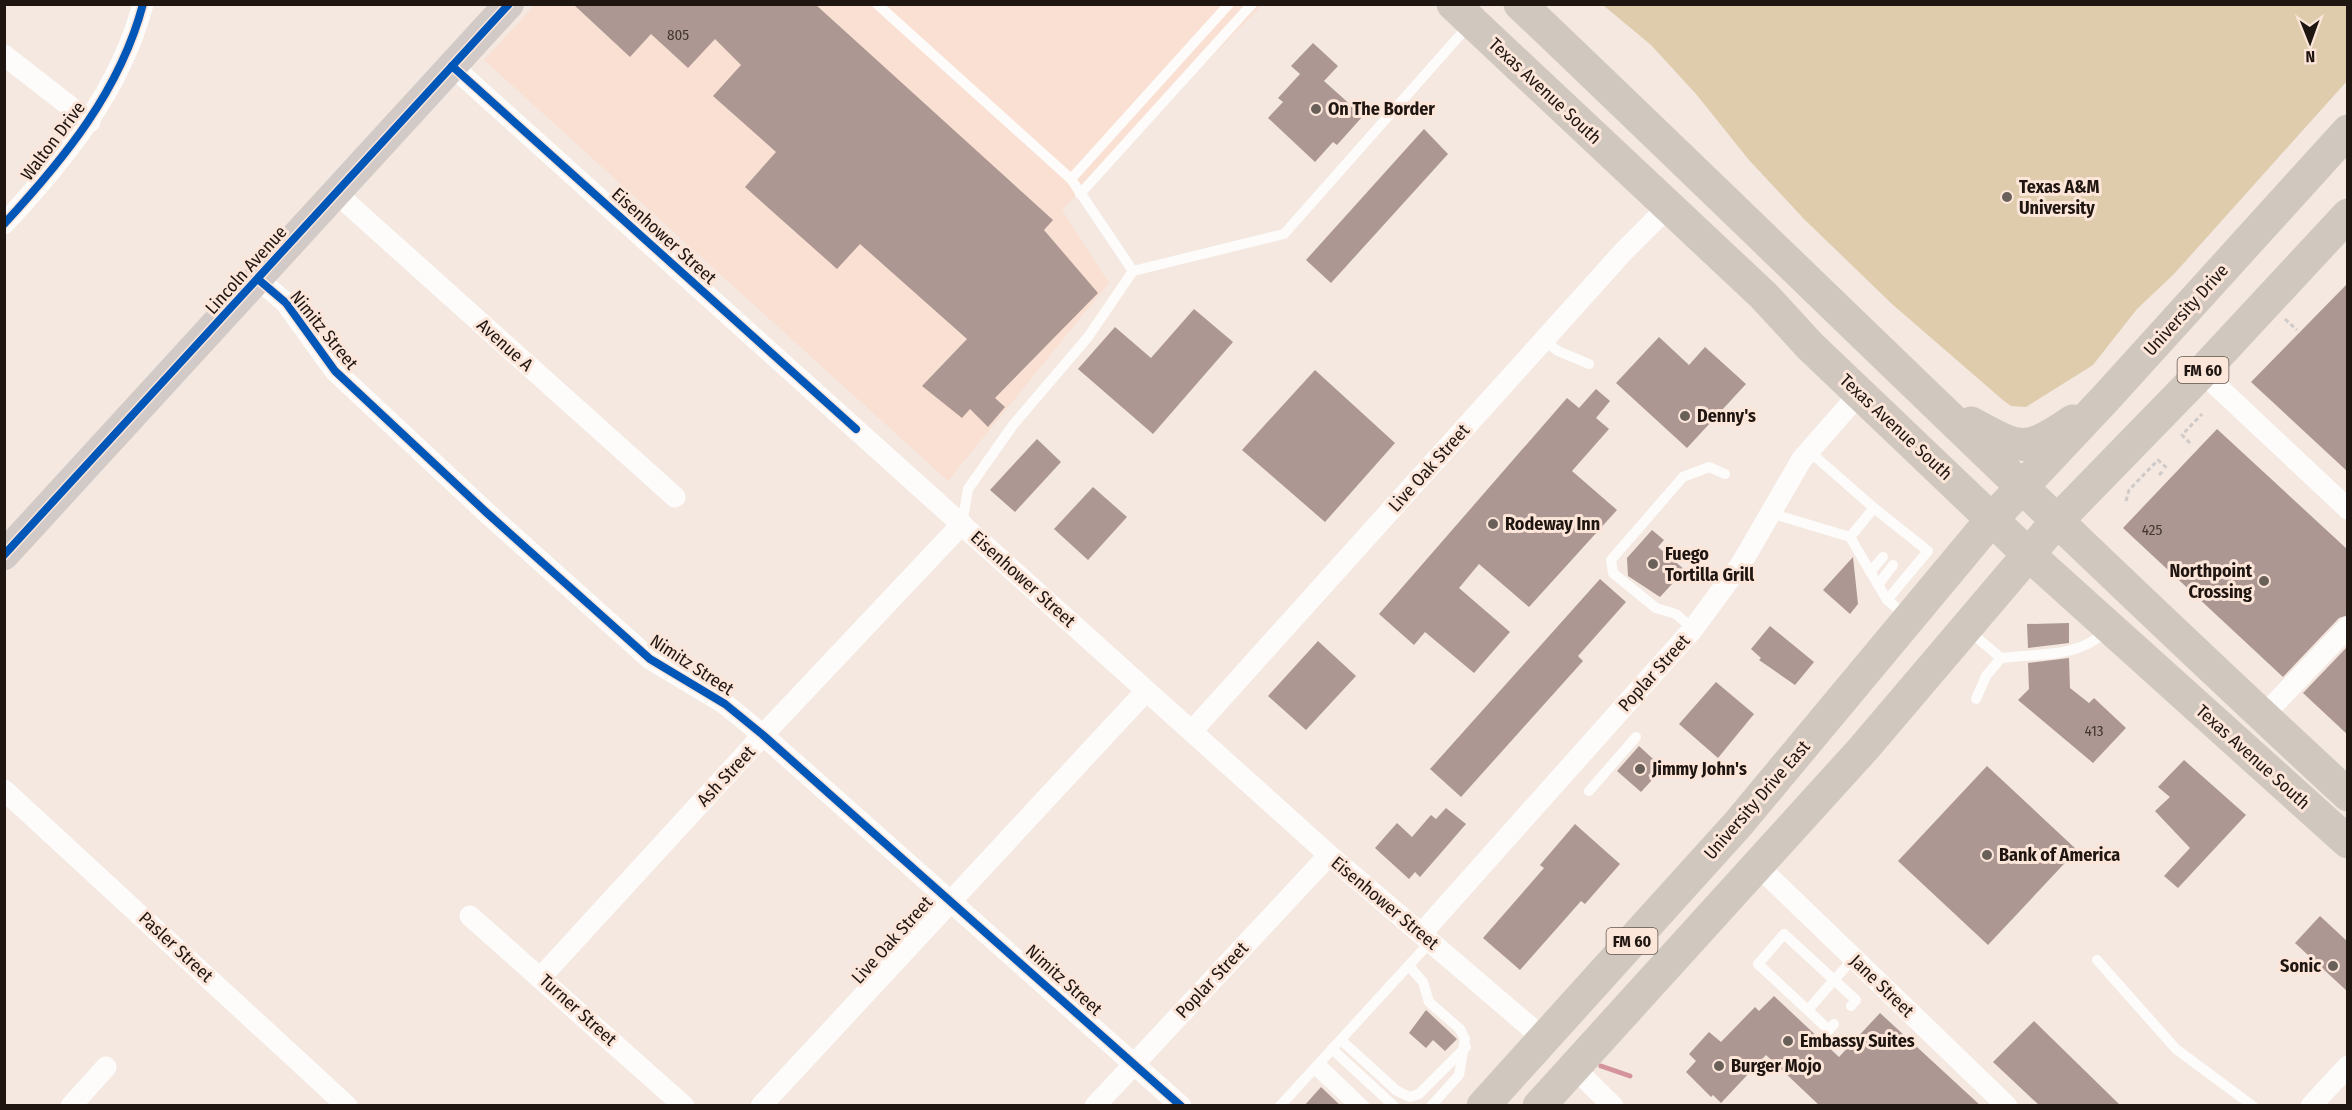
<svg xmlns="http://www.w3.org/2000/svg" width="2352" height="1110" font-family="'Fira Sans Condensed',sans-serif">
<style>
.built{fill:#f9e0d2}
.grass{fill:#deccac}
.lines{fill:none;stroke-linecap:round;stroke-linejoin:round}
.stream{stroke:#d5949c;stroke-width:5}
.building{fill:#ac9792}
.path{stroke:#cfcac8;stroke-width:3;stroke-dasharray:4.5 3;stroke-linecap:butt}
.lane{stroke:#fdfcfa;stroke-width:10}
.street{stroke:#fdfcfa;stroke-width:21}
.secondary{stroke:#d2cac6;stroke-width:30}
.primary{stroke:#d0c8bf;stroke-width:33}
.cycleway-casing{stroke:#fce5d9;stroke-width:11}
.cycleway{stroke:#0057b8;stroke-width:8}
.poi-dot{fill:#6a605a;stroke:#fce5d9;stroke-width:2}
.labels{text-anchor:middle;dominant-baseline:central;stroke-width:6;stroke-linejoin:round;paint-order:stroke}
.number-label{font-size:15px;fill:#433631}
.shield{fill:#fce5d9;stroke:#62544d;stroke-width:1.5}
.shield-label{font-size:16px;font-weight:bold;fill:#201611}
.street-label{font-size:18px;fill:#201611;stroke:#fce5d9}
.poi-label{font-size:18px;font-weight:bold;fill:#201611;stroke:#fce5d9;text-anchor:start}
</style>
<rect width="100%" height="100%" fill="#f4e8e1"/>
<path class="built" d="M 535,5 L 1262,5 L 1062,210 L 1109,283 L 948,481 L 484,60 Z"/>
<path class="grass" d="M 1603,5 L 2347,5 L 2347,81 L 2174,274 L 2137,309 L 2093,365 L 2026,407 L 2011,406 L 2004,401 L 1892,304 L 1804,219 L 1749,160 L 1696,94 L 1651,45 Z"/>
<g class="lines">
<path class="stream" d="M 1601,1066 L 1630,1076"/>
</g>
<g class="building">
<path d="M 573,4 L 815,4 L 1053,220 L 1044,230 L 1098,293 L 995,398 L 1005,407 L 988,427 L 970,409 L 962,418 L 922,386 L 967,339 L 860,244 L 837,269 L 745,187 L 776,152 L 713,96 L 741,65 L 715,39 L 688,68 L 651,34 L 630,57 Z"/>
<path d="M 1313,43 L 1338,66 L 1324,81 L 1363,116 L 1337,145 L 1333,142 L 1315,162 L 1268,118 L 1283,102 L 1278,98 L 1300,74 L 1291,66 Z"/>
<path d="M 1424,129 L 1448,154 L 1331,283 L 1306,260 Z"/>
<path d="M 2348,283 L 2348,472 L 2251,382 Z"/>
<path d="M 1194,309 L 1233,342 L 1153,434 L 1078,369 L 1115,327 L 1151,358 Z"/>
<path d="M 1659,337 L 1689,365 L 1705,347 L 1746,384 L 1687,448 L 1616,383 Z"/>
<path d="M 1315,370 L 1395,443 L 1325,522 L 1242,450 Z"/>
<path d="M 1596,389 L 1610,401 L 1596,418 L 1609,429 L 1572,471 L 1617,510 L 1529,607 L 1479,564 L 1459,588 L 1510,632 L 1474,673 L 1425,632 L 1414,645 L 1379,614 L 1567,398 L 1579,408 Z"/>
<path d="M 2217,429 L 2348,550 L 2348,615 L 2339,618 L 2283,677 L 2123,528 Z"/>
<path d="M 1037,439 L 1061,462 L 1015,512 L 990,490 Z"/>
<path d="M 1093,487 L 1127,517 L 1088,560 L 1054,529 Z"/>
<path d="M 1652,530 L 1664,540 L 1658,547 L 1685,570 L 1660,597 L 1628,576 L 1627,558 Z"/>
<path d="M 1853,557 L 1858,604 L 1850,614 L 1823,590 Z"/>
<path d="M 1600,579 L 1626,602 L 1578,656 L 1583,661 L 1461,797 L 1430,769 Z"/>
<path d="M 2069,623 L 2069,643 L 2028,648 L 2027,624 Z"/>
<path d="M 1770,626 L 1814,662 L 1795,685 L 1759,660 L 1761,658 L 1751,649 Z"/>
<path d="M 1318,641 L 1356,676 L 1306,730 L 1268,696 Z"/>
<path d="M 2348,646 L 2348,735 L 2303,693 Z"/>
<path d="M 2069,658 L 2070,688 L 2089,703 L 2094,698 L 2126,728 L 2093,763 L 2018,700 L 2029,689 L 2028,663 Z"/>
<path d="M 1716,682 L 1754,714 L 1718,758 L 1679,724 Z"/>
<path d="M 1639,746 L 1663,768 L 1641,792 L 1617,771 Z"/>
<path d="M 2184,760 L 2246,815 L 2178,888 L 2164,876 L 2190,848 L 2155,811 L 2170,797 L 2158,787 Z"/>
<path d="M 1987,766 L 2077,850 L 1988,945 L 1898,861 Z"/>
<path d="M 1446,808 L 1466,824 L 1420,877 L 1415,872 L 1409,879 L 1375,848 L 1397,823 L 1412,837 L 1431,815 L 1436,819 Z"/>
<path d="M 1575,824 L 1620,864 L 1585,904 L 1581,901 L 1520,970 L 1483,938 L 1544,868 L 1540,865 Z"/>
<path d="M 2320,916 L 2348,942 L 2348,992 L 2295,943 Z"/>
<path d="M 1774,996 L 1839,1057 L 1880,1013 L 1981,1106 L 1820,1106 L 1766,1055 L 1721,1103 L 1713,1095 L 1711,1097 L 1686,1072 L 1696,1061 L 1689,1054 L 1709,1032 L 1721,1042 L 1755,1007 L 1759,1011 Z"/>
<path d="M 1426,1010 L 1457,1039 L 1445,1051 L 1433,1040 L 1426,1048 L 1409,1033 Z"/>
<path d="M 2034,1021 L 2121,1106 L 2040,1106 L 1993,1062 Z"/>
<path d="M 1321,1087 L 1341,1106 L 1304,1106 Z"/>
</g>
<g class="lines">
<g class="path">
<path d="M 2285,319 L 2297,330"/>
<path d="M 2190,443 L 2182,435 L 2202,414"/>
<path d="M 2159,475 L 2164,470"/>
<path d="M 2126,501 L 2129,490 L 2158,460 L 2167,468"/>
</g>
<g class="lane">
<path d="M 877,4 L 1071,179 L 1133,271 L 1088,337 L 1013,425 L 968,489 L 962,524"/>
<path d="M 1071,179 L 1229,4"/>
<path d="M 1080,194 L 1252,4"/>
<path d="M 1133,271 L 1284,234 L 1469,25"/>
<path d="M 1545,341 L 1558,351 L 1589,364"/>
<path d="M 1809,451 L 1874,508 L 1850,537 L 1887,600 L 1908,617"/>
<path d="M 1874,508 L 1928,551 L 1887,600"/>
<path d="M 1770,513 L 1850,537"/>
<path d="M 1870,572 L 1883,557"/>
<path d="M 1878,585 L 1893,565"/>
<path d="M 1693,629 L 1676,614 L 1656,608 L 1613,573 L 1611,560 L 1683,477 L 1709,467 L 1725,474"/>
<path d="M 1969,631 L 2001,658 C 2039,653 2078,659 2107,630"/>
<path d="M 1976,699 L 1986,676 L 2001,658"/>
<path d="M 1589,791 L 1636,737"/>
<path d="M 2097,960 L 2176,1049 L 2253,1106"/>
<path d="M 1409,966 L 1423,982 L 1429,1002 L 1460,1029 L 1465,1039 L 1459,1075 L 1431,1106"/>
<path d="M 1851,1006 L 1856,1000 L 1834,980 L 1854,958"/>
<path d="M 1808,1010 L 1834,980 L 1784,934 L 1758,964 L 1829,1030 L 1834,1024"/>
<path d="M 1341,1040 L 1397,1091 L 1410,1097 L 1419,1094 L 1466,1047"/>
<path d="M 1332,1049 L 1394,1106"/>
<path d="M 1320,1063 L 1365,1106"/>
<path d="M 1314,1069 L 1354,1106"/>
<path d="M 1280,1106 L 1431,941"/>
</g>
<g class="street">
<path d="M 4,55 L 90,122"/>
<path d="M 452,66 L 1329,855 L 1544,1039"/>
<path d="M 336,193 L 675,497"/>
<path d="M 4,224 C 64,159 120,91 143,4"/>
<path d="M 259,280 L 286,303 L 335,371 L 487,513 L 650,659 L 725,704 L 763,735 L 1181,1106"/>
<path d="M 2202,372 L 2348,509"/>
<path d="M 2263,716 L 2348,627"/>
<path d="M 1192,731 L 1624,251 L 1668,207"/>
<path d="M 4,790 L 347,1106"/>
<path d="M 1757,865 L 2007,1106"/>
<path d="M 470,916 L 684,1106"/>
<path d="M 1422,933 L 1693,629 L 1741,564 L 1802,459 L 1860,393"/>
<path d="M 541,977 L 763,735 L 962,524"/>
<path d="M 1574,1068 L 1613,1106"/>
<path d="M 71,1106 L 106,1067"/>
<path d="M 761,1106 L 1146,691"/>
<path d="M 1095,1106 L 1329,855"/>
<path d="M 2311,1106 L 2348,1066"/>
</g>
<path class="secondary" d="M 4,555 L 509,4"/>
<g class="primary">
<path d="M 1453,4 L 1764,296 L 1810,346 L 2028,554 L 2348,842"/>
<path d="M 1520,4 C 1796,267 2068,536 2348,795"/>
<path d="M 1971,423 C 2021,450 2024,454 2073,421"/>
<path d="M 1483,1106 L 1738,824 L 1992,519 L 2104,400 L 2348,131"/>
<path d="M 1539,1106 L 1864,748 L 2056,522 L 2202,372 L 2348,215"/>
</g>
<defs>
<g id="cycleway">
<path d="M 452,66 L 856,429"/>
<path d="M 4,224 C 64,159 120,91 143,4"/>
<path d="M 259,280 L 286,303 L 335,371 L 487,513 L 650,659 L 725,704 L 763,735 L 1181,1106"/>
<path d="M 4,555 L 509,4"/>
</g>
</defs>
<use href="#cycleway" class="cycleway-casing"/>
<use href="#cycleway" class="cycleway"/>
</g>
<g class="poi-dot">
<circle cx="1316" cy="109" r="6"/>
<circle cx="2007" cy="197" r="6"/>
<circle cx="1685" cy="416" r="6"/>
<circle cx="1493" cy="524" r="6"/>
<circle cx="1653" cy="564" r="6"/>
<circle cx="2264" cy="581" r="6"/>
<circle cx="1640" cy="769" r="6"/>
<circle cx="1987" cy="855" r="6"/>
<circle cx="2333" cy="966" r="6"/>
<circle cx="1788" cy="1041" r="6"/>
<circle cx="1719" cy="1066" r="6"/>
</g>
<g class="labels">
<g class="number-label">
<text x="678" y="35">805</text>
<text x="2152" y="530">425</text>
<text x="2094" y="731">413</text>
</g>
<g class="shield">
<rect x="2177.5" y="357" width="51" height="26" rx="4.5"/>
<rect x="1606.5" y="928" width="51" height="26" rx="4.5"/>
</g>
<g class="shield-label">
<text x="2203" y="370">FM 60</text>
<text x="1632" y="941">FM 60</text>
</g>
<g class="street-label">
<text transform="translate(1545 91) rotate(43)">Texas Avenue South</text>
<text transform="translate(53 141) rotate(-53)">Walton Drive</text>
<text transform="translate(664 236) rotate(42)">Eisenhower Street</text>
<text transform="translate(246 270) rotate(-48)">Lincoln Avenue</text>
<text transform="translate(2186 310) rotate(-48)">University Drive</text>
<text transform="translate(324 330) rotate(51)">Nimitz Street</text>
<text transform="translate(505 345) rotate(42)">Avenue A</text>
<text transform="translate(1896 427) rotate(43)">Texas Avenue South</text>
<text transform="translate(1429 468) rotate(-48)">Live Oak Street</text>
<text transform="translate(1023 579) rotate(42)">Eisenhower Street</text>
<text transform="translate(692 665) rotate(33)">Nimitz Street</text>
<text transform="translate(1654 673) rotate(-48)">Poplar Street</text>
<text transform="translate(2253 757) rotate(42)">Texas Avenue South</text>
<text transform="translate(726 776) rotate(-47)">Ash Street</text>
<text transform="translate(1757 800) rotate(-49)">University Drive East</text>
<text transform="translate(1385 903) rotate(40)">Eisenhower Street</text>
<text transform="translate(892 940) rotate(-48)">Live Oak Street</text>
<text transform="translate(176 947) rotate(43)">Pasler Street</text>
<text transform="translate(1064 980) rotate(42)">Nimitz Street</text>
<text transform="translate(1212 980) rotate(-47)">Poplar Street</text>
<text transform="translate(1882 986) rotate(44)">Jane Street</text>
<text transform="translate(578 1010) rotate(42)">Turner Street</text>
</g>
<g class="poi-label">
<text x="1328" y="109">On The Border</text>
<text x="2019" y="187">Texas A&amp;M<tspan x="2019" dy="21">University</tspan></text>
<text x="1697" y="416">Denny's</text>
<text x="1505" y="524">Rodeway Inn</text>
<text x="1665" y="554">Fuego<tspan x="1665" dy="21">Tortilla Grill</tspan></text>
<text x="2252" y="571" text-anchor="end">Northpoint<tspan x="2252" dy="21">Crossing</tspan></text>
<text x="1652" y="769">Jimmy John's</text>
<text x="1999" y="855">Bank of America</text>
<text x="2321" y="966" text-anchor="end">Sonic</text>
<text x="1800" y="1041">Embassy Suites</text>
<text x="1731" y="1066">Burger Mojo</text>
</g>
</g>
<rect width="2352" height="1110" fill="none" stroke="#201611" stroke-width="12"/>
<g transform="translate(2310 42) rotate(179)" stroke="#fce5d9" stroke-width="4.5" paint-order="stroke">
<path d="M0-4.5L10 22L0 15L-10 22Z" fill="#201611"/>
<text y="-9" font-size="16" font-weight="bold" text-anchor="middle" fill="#201611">N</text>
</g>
</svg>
